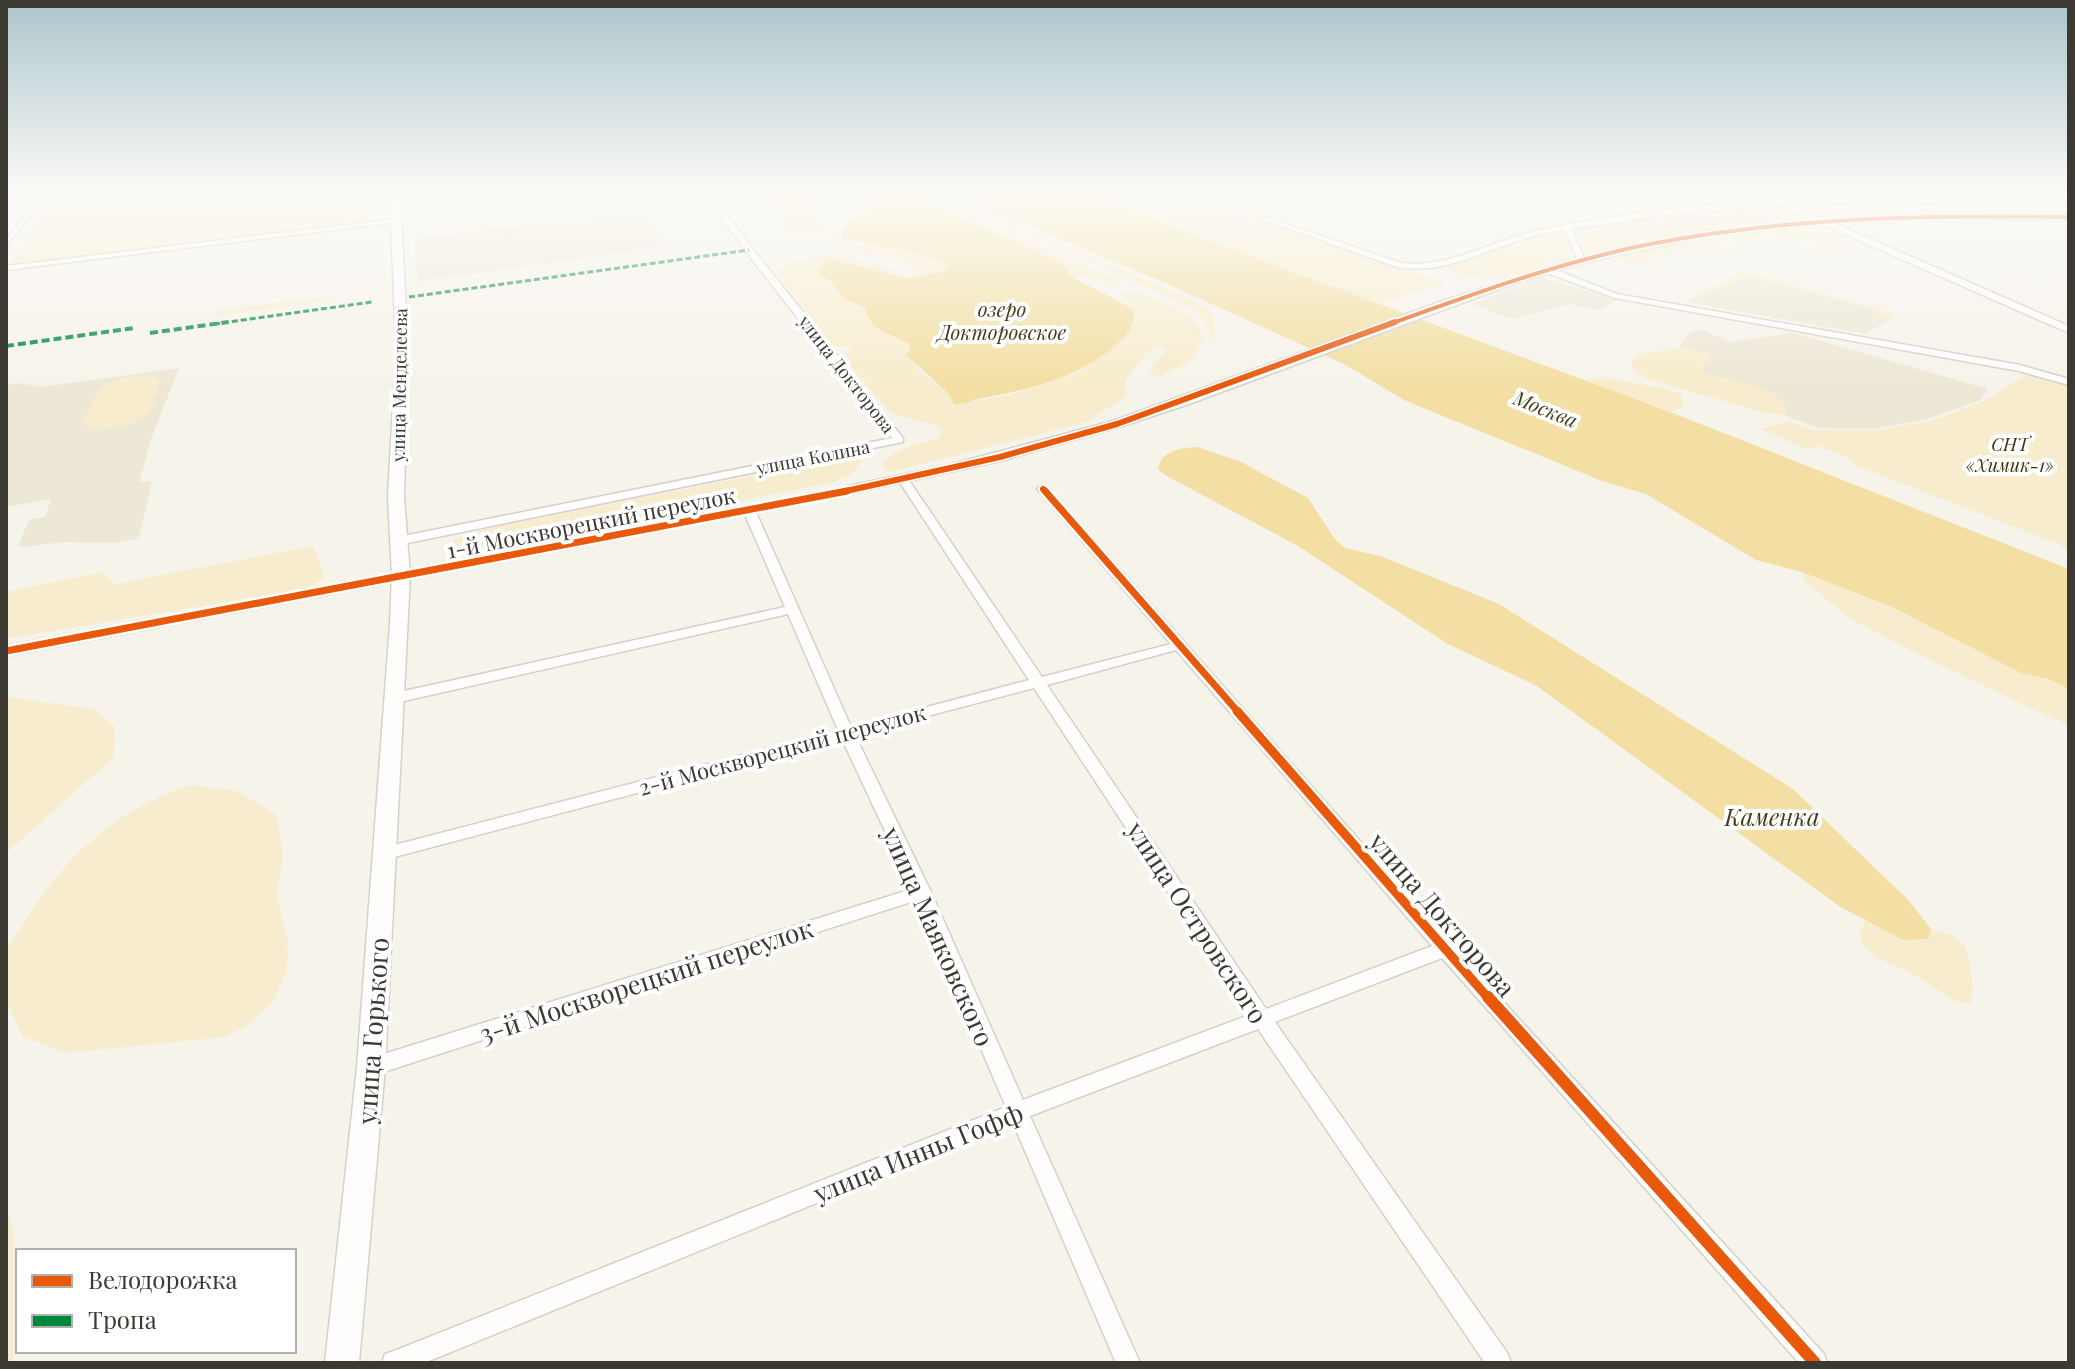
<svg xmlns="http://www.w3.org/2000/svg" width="2075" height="1369" font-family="'Playfair Display',serif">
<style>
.built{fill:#ede7d6}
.green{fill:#f7edce}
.water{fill:#f3dfa3}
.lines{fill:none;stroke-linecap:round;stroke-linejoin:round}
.minor-casing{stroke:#d3d1ca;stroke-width:3}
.tertiary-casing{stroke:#d3d1ca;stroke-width:3}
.secondary-casing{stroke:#d3d1ca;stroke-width:3}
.minor{fill:#fefdfc;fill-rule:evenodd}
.tertiary{fill:#fefdfc;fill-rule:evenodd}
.secondary{fill:#fefdfc;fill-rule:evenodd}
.quiet-far1{stroke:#00873e;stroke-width:3;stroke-dasharray:6 3;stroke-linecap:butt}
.quiet{stroke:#00873e;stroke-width:4;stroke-dasharray:8 4;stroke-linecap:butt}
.cycleway-far4-casing{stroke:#fff;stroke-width:7}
.cycleway-far3-casing{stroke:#fff;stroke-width:9}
.cycleway-far2-casing{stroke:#fff;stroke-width:12}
.cycleway-far1-casing{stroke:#fff;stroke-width:14}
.cycleway-casing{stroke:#fff;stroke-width:17}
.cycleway-far4{stroke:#e8590c;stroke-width:4}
.cycleway-far3{stroke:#e8590c;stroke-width:6}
.cycleway-far2{stroke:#e8590c;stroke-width:7}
.cycleway-far1{stroke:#e8590c;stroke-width:9}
.cycleway{stroke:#e8590c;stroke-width:12}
.labels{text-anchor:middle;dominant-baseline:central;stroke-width:8;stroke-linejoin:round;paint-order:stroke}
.far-street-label{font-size:18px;fill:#3b3932;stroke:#fff}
.far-park-label{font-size:18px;font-style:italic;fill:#3c310c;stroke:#fff}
.far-water-label{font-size:20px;font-style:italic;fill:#463b17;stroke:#fff}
.street-label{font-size:22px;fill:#3b3932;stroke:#fff}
.water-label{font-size:24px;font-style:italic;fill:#463b17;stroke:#fff}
.near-street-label{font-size:26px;fill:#3b3932;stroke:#fff}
</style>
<rect width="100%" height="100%" fill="#f6f3ea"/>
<g class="built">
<path d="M 641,211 L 664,247 L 635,246 L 635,251 L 418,281 L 414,239 Z"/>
<path d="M 1744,272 L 1816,293 L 1898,315 L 1865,334 L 1686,302 Z"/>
<path d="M 1540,277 L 1617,300 L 1597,310 L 1570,304 L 1512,319 L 1473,304 Z"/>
<path d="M 1700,329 L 1731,342 L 1792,333 L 1804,336 L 1988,389 L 1979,401 L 1927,419 L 1872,429 L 1818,428 L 1662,369 L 1690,333 Z"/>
<path d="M 179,368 L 151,439 L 139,482 L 152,481 L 139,538 L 115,543 L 63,542 L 22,547 L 19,544 L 29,520 L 45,517 L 51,499 L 6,507 L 6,385 L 18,383 L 42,387 Z"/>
</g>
<g class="green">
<path d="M 61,193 L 369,193 L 369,222 L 9,264 L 34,229 L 31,229 Z"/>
<path d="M 906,193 L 923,193 L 1087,267 L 1121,279 L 1118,283 L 1072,277 L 1063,264 Z"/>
<path d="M 933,193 L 943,193 L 1193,300 L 1209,310 L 1209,314 L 1214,314 L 1215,343 L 1203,318 L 1181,303 Z"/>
<path d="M 1091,193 L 1186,193 L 1445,283 L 1376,304 L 1185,232 Z"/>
<path d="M 1764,206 L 1776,206 L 1791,213 L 1791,219 L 1697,231 L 1597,253 L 1587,252 L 1578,234 L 1582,229 L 1662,215 Z"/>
<path d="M 806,210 L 815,212 L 814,219 L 831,227 L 836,233 L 826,237 L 782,228 L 786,215 Z"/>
<path d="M 1783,228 L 1827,233 L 1848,245 L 1839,247 L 1767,236 L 1672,252 L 1639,265 L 1616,261 L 1622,255 L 1690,241 Z"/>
<path d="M 1556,235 L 1566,237 L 1572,256 L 1566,260 L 1550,260 C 1535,280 1466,285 1446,267 L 1532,238 Z"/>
<path d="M 833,242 C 871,245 918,245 951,266 L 942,272 L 919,276 L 912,265 L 901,260 L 828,246 Z"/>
<path d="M 839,254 L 900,272 L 891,275 L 845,261 L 823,277 L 833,282 L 855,305 L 865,308 L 888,336 L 909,344 L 911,348 L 907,355 L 920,371 L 947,392 L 954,404 L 1006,396 L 1075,374 L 1114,347 L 1133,308 L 1120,292 C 1134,287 1174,307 1188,316 C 1195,321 1199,330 1204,337 L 1193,359 L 1159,377 L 1148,372 L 1166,350 L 1162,346 C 1144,348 1136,368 1125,381 L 1126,396 L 1087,422 L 890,472 L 881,465 C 896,447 916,445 938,438 L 943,430 L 936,425 L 892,414 L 841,356 L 853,350 L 854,347 L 837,347 L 829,342 L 776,272 L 796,260 Z"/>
<path d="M 1744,272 L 1898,315 L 1890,319 L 1876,316 L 1877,313 L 1868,307 L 1751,278 C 1731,279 1713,298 1692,298 Z"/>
<path d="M 331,296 L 331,300 L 214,316 L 215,311 Z"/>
<path d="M 1683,347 L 1707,353 L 1712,358 L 1701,366 L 1704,373 C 1730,383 1779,380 1788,414 L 1768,414 L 1647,379 L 1632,368 L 1632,361 L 1639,355 Z"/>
<path d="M 2032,371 L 2069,382 L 2069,553 L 2061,545 L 1854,465 L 1850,459 L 1818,446 L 1807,449 L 1760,429 L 1789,421 L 1812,430 L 1876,430 L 1931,421 L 1984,401 Z"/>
<path d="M 132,376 L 153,376 L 160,381 C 157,390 155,404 149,412 C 137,428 108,428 90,429 L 83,422 C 96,390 98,385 132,376 Z"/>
<path d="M 1601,377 L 1671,390 L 1681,395 L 1684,407 L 1670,412 L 1584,381 Z"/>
<path d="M 856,455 L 860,460 C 857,476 839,480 825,484 L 467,553 L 451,553 L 446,549 L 454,539 L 489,528 Z"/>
<path d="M 313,546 L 325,577 L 309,588 L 6,639 L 6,592 L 102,572 L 114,584 Z"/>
<path d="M 1802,572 L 1892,607 L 2021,673 L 2048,679 L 2069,689 L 2069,726 L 1915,653 L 1846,616 L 1803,579 Z"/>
<path d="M 6,697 L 95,709 L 115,727 L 113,758 L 6,853 Z"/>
<path d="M 191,785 L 237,791 L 277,815 L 283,855 L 277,897 L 288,942 L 287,970 L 273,1002 L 248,1025 L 224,1037 L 66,1053 L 23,1037 C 9,1012 0,985 6,955 C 8,945 19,932 24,923 C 62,859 119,806 191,785 Z"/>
<path d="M 1865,920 L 1903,940 L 1928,939 L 1931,929 C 1960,936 1968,941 1971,971 C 1972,985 1974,990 1970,1004 L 1955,1001 L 1908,971 L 1876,958 L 1865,949 L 1859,935 Z"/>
<path d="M 6,1205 L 13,1231 L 13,1363 L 6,1363 Z"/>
</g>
<g class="water">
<path d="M 750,193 L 821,193 L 820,198 L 786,215 Z"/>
<path d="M 856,193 L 906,193 L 1063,264 L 1072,277 L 1132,308 C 1137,325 1128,334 1116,345 C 1075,380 1029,389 978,399 C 969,401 965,405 954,404 L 947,392 L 906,355 L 911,348 L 909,344 C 891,334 870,331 865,308 L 843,298 L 832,281 L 819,275 L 818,270 L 824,262 L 835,260 L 907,278 L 942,272 L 950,266 L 921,253 L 842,239 L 842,230 L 870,207 Z"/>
<path d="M 951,193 L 1091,193 L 1185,232 L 1670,412 L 2069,569 L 2069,689 L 2048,679 L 2021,673 L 1892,607 L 1802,572 L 1756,560 L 1646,494 L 1602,481 L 1404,400 L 1344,364 L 1163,282 Z"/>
<path d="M 1197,447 L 1241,462 L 1308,498 L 1335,539 L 1345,548 L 1380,556 L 1499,604 L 1793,789 L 1909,901 L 1931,929 L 1928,939 L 1903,940 L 1839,906 L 1537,686 L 1446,643 L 1298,546 L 1165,475 L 1158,469 C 1161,450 1181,448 1197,447 Z"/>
</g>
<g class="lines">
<defs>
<g id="minor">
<path d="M 43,193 L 49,193 L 6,246 L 6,239 Z"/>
<path d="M 705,193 L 711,193 L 752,248 L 903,438 L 903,442 L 398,545 L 394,544 L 392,541 L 398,537 L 892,438 L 746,252 Z"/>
<path d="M 1187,193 L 1196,193 L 1401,263 C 1446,268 1482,246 1524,234 C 1563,223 1604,219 1644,213 C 1786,194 1926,198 2069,202 L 2069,206 L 1881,201 L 1784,204 L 1679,213 L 1571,229 L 1586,261 L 1582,263 L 1578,261 L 1565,230 C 1552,232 1539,234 1527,238 C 1483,251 1444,275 1397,267 Z"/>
<path d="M 396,219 L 398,222 L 6,270 L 6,266 Z"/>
<path d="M 1547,269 L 1553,269 L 1617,294 L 2020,365 L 2069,379 L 2069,385 L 2019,371 L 1615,298 L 1547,273 Z"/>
<path d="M 902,475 L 906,476 L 1042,677 L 1171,644 L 1037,489 L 1039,487 L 1047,487 L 1451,944 L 1824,1354 L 1827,1363 L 1799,1363 L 1442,958 L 1275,1022 L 1508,1354 L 1511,1363 L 1485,1363 L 1258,1029 L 1030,1116 L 1140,1363 L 1116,1363 L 1013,1123 L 424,1363 L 382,1363 L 385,1354 L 394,1351 L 1006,1107 L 917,900 L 371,1076 L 364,1073 L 361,1067 L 364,1061 L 371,1058 L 912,889 L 842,739 L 383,860 L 377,858 L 375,854 L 377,850 L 383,848 L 838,730 L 788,614 L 395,703 L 388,698 L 395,693 L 785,607 L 743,510 L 745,508 L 753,508 L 755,510 L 851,727 L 1029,680 L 897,478 ZM 1176,650 L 1432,946 L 1266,1009 L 1047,685 ZM 1034,688 L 1249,1015 L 1023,1100 L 931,892 L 855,735 Z"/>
</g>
<path id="tertiary" d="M 1753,193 L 1764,193 L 1823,219 L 1947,214 L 2069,214 L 2069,220 L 1947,219 L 1834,223 L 2069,326 L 2069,333 L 1821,224 L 1703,237 L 1586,262 L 1519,282 L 1189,404 L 1122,426 L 1000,461 L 797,505 L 6,656 L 6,646 L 797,497 L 949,465 L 1113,421 L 1445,300 L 1580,258 L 1703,232 L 1810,220 Z"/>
<path id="secondary" d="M 390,193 L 400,193 L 408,351 L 404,496 L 410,576 L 385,1067 L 359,1363 L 325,1363 L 357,1067 L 390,624 L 392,576 L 388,496 L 396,351 Z"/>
</defs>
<use href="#minor" class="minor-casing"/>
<use href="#tertiary" class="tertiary-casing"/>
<use href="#secondary" class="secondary-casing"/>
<use href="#minor" class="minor"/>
<use href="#tertiary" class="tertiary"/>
<use href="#secondary" class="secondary"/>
<g class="quiet-far1">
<path d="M 409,297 L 749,250"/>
<path d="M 214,324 L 372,302"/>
</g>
<g class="quiet">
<path d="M 150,333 L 228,322"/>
<path d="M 6,346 L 134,328"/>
</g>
<defs>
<path id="cycleway-far4" d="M 1390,324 C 1473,294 1558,263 1645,245 C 1785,217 1927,215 2069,217"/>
<g id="cycleway-far3">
<path d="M 1043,489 L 1047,493"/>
<path d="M 837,493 L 1000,457 L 1117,424 L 1395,322"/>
</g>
<g id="cycleway-far2">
<path d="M 1045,491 L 1239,713"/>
<path d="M 6,651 L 847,491"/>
</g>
<path id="cycleway-far1" d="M 1237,711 L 1489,999"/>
<path id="cycleway" d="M 1488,997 L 1815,1363"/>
</defs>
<use href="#cycleway-far4" class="cycleway-far4-casing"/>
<use href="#cycleway-far3" class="cycleway-far3-casing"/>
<use href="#cycleway-far2" class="cycleway-far2-casing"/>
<use href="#cycleway-far1" class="cycleway-far1-casing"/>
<use href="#cycleway" class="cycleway-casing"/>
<use href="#cycleway-far4" class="cycleway-far4"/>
<use href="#cycleway-far3" class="cycleway-far3"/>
<use href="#cycleway-far2" class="cycleway-far2"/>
<use href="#cycleway-far1" class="cycleway-far1"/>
<use href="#cycleway" class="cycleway"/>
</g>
<linearGradient id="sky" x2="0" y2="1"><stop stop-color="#acc5cc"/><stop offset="0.5" stop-color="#fbfaf6"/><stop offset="1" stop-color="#fbfaf6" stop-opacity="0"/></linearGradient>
<rect width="2075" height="385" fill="url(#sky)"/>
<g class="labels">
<g class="far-street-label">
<text transform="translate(847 374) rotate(52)">улица Докторова</text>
<text transform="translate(399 385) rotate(-89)">улица Менделеева</text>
<text transform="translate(813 457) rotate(-11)">улица Колина</text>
</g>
<g class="far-park-label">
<text x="2010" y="444">СНТ<tspan x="2010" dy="21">«Химик-1»</tspan></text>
</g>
<g class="far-water-label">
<text x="1002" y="308">озеро<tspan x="1002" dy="23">Докторовское</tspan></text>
<text transform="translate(1546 408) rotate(22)">Москва</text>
</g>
<g class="street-label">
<text transform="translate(591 522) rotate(-11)">1-й Москворецкий переулок</text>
<text transform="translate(782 749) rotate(-15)">2-й Москворецкий переулок</text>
</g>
<g class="water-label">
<text x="1772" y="816">Каменка</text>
</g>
<g class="near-street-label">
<text transform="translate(1443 914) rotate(49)">улица Докторова</text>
<text transform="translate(1198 922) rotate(57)">улица Островского</text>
<text transform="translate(939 936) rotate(66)">улица Маяковского</text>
<text transform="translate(646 980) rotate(-18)">3-й Москворецкий переулок</text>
<text transform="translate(372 1031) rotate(-86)">улица Горького</text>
<text transform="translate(918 1152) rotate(-22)">улица Инны Гофф</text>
</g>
</g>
<rect width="2075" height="1369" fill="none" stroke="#3b3932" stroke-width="16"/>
<rect x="16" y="1249" width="280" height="104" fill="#ffffff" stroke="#b1b0ad" stroke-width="2"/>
<rect x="32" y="1275" width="40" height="12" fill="#e8590c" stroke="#b1b0ad" stroke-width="2"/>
<text x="88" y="1289" font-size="24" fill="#3b3932">Велодорожка</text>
<rect x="32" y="1315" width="40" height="12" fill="#00873e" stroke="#b1b0ad" stroke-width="2"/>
<text x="88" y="1329" font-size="24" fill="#3b3932">Тропа</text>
</svg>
